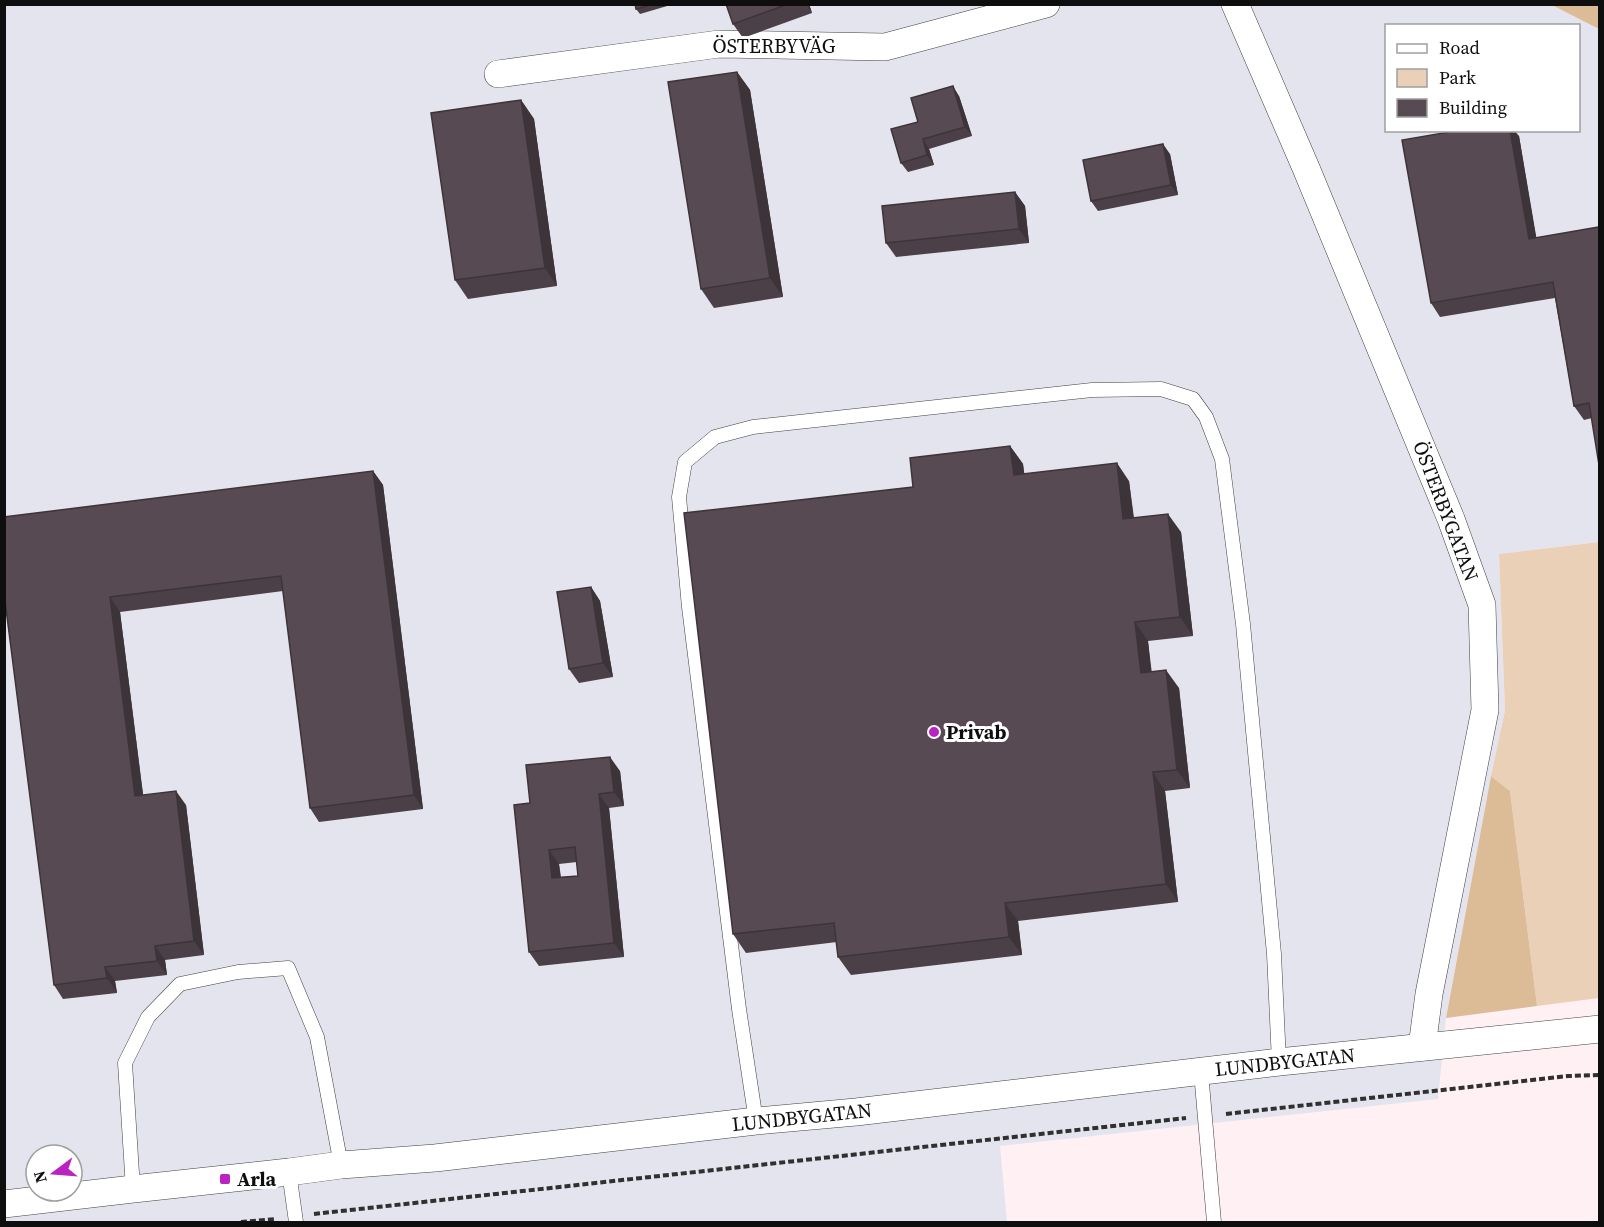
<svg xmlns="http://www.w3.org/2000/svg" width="1604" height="1227" font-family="'Source Serif 4',serif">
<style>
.industrial{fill:#e3e4ed;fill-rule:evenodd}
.green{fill:#ebd0b8}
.forest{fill:#dcbc97}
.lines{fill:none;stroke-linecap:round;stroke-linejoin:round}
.service-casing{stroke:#414141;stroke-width:15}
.minor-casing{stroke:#414141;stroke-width:28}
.path{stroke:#303030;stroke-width:4;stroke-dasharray:6 3;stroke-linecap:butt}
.service{stroke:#fff;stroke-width:14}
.minor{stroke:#fff;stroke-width:27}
.wall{fill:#4b4047;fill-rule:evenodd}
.shaded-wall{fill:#3d3439}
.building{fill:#574a52;stroke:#3d3439;stroke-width:1.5;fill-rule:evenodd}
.poi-dot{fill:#ba22c2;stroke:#fff;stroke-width:2}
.labels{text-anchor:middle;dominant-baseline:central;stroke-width:6;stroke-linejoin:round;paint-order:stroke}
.street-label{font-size:20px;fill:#0e0e0e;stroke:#fff}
.poi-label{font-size:20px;font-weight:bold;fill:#0e0e0e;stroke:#fff;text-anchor:start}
</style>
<rect width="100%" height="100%" fill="#fff0f3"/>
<path class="industrial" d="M 1552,4 L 1599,29 L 1599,542 L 1499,554 L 1505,710 L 1491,776 L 1446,1017 L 1438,1099 L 1000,1146 L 1007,1222 L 5,1222 L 5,5 ZM 1386,26 L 1578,26 L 1578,130 L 1386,130 ZM 36,1155 L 72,1155 L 72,1191 L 36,1191 Z"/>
<path class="green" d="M 1599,542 L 1599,998 L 1537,1006 L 1510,791 L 1491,776 L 1505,710 L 1499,554 Z"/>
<g class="forest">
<path d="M 1552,5 L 1599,5 L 1599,29 Z"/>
<path d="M 1491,776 L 1510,791 L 1537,1006 L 1446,1018 Z"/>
</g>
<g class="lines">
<defs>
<g id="service">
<path d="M 1201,1072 L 1214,1222"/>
<path d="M 756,1121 L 739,1009 L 689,607 L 679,497 L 685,462 L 715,437 L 753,427 L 1092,390 L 1161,389 L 1193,399 L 1206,417 L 1222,459 L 1243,624 L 1274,954 L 1279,1062"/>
<path d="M 289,1172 L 296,1222"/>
<path d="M 133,1189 L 125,1063 L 148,1017 L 180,984 L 238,972 L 288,968 L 317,1037 L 341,1165"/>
</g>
<g id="minor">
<path d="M 1235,4 L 1306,168 L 1451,519 L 1482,605 L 1485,710 L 1429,994 L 1422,1047"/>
<path d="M 498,74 L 719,44 L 885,47 L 1046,4"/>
<path d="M 4,1204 L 133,1189 L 289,1172 L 341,1165 L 435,1158 L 756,1121 L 856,1112 L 1279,1062 L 1600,1029"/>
</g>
</defs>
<use href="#service" class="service-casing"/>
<use href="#minor" class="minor-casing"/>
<g class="path">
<path d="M 1226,1114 L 1568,1076 L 1600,1075"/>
<path d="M 314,1214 L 1186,1118"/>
<path d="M 241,1222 L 276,1219"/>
</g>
<use href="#service" class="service"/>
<use href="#minor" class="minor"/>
</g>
<g class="wall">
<path d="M 635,4 L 674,4 L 640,14 L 636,9 Z"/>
<path d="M 726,4 L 809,4 L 812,13 L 743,38 L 733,24 Z"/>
<path d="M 737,72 L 750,90 L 783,297 L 714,308 L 701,289 Z"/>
<path d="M 959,96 L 972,136 L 929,149 L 934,165 L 908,172 L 901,163 L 918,122 Z"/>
<path d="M 521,100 L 534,119 L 557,286 L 468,299 L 455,280 Z"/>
<path d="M 1519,136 L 1536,238 L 1599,227 L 1592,418 L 1584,420 L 1574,406 L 1555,298 L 1440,317 L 1431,303 Z"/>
<path d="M 1170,154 L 1178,195 L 1098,211 L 1091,201 Z"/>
<path d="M 1015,192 L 1025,206 L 1029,243 L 896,257 L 886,243 Z"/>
<path d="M 1010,446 L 1023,464 L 1024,474 L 1129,481 L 1134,518 L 1181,532 L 1193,636 L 1148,641 L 1151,672 L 1179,688 L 1190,788 L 1165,791 L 1178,902 L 1018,921 L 1022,955 L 851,975 L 838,957 L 837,942 L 746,953 L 733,934 L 913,487 Z"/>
<path d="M 373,471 L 383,485 L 423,809 L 319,822 L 310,808 L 283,591 L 120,612 L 143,795 L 186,805 L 204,955 L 165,960 L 167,975 L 115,981 L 117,993 L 63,999 L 54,985 L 4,593 Z"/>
<path d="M 591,587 L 600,601 L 613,677 L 579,683 L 569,669 Z"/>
<path d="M 620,771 L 624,806 L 609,808 L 624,957 L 539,966 L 529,952 L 530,803 ZM 577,862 L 578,876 L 561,877 L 559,864 Z"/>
</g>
<g class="shaded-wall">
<path d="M 806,4 L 809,4 L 812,13 Z"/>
<path d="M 737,72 L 750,90 L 783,297 L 770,278 Z"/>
<path d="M 953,86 L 959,96 L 972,136 L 965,127 Z"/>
<path d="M 521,100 L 534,119 L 557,286 L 545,268 Z"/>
<path d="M 1510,130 L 1514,130 L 1519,136 L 1539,253 L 1529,239 Z"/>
<path d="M 923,139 L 929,149 L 934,165 L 927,155 Z"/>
<path d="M 1163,144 L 1170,154 L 1178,195 L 1171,185 Z"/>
<path d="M 1015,192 L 1025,206 L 1029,243 L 1019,229 Z"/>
<path d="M 1010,446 L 1023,464 L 1027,493 L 1014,475 Z"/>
<path d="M 1117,463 L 1129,481 L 1136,538 L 1123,519 Z"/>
<path d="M 373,471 L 383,485 L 423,809 L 414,795 Z"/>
<path d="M 1168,514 L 1181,532 L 1193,636 L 1180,617 Z"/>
<path d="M 591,587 L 600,601 L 613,677 L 603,663 Z"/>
<path d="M 110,597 L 120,612 L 145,810 L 135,796 Z"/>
<path d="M 1135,622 L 1148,641 L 1154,691 L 1141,673 Z"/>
<path d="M 1166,670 L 1179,688 L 1190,788 L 1177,770 Z"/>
<path d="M 610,757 L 620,771 L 624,806 L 614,792 Z"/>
<path d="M 1153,772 L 1165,791 L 1178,902 L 1166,884 Z"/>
<path d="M 176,791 L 186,805 L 204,955 L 194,941 Z"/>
<path d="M 599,794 L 609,808 L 624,957 L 614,943 Z"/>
<path d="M 549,850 L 559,864 L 562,892 L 552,878 Z"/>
<path d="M 1005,903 L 1018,921 L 1022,955 L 1009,937 Z"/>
<path d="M 155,946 L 165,960 L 167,975 L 157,961 Z"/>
<path d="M 105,967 L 115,981 L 117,993 L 107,978 Z"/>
</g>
<g class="building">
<path d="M 635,4 L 653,4 L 636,9 Z"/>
<path d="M 726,4 L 788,4 L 733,24 Z"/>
<path d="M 737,72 L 770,278 L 701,289 L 668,82 Z"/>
<path d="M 953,86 L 965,127 L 923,139 L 927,155 L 901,163 L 891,129 L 918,122 L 911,98 Z"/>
<path d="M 521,100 L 545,268 L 455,280 L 431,113 Z"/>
<path d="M 1461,130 L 1510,130 L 1529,239 L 1599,227 L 1599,465 L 1589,403 L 1574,406 L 1553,282 L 1431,303 L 1402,140 Z"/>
<path d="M 1163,144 L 1171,185 L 1091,201 L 1083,160 Z"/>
<path d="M 1015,192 L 1019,229 L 886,243 L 882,206 Z"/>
<path d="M 1010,446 L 1014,475 L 1117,463 L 1123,519 L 1168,514 L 1180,617 L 1135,622 L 1141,673 L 1166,670 L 1177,770 L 1153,772 L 1166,884 L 1005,903 L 1009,937 L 838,957 L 834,923 L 733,934 L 684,513 L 913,487 L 910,458 Z"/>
<path d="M 373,471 L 414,795 L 310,808 L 281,576 L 110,597 L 135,796 L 176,791 L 194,941 L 155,946 L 157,961 L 105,967 L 107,978 L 54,985 L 4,593 L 4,517 Z"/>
<path d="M 591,587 L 603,663 L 569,669 L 557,592 Z"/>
<path d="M 610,757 L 614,792 L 599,794 L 614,943 L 529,952 L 514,805 L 530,803 L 526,765 ZM 575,847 L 578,876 L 552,878 L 549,850 Z"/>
</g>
<g class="poi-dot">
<circle cx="934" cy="732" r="6"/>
<rect x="219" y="1173" width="12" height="12" rx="3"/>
</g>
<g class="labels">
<g class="street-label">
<text x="774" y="46">ÖSTERBYVÄG</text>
<text transform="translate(1446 511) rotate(69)">ÖSTERBYGATAN</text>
<text transform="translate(1285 1062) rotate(-6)">LUNDBYGATAN</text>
<text transform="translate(802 1117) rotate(-6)">LUNDBYGATAN</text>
</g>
<g class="poi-label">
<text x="946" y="732">Privab</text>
<text x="237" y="1179">Arla</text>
</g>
</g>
<rect width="1604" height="1227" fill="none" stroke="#0e0e0e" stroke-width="12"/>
<rect x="1385" y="24" width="195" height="108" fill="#ffffff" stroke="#9f9f9f" stroke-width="1.5"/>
<rect x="1397" y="44" width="30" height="9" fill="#ffffff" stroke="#9f9f9f" stroke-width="1.5"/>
<text x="1439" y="54" font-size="18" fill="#0e0e0e">Road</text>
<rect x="1397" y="69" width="30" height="18" fill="#ebd0b8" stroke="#9f9f9f" stroke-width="1.5"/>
<text x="1439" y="84" font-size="18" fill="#0e0e0e">Park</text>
<rect x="1397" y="99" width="30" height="18" fill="#574a52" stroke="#9f9f9f" stroke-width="1.5"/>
<text x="1439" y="114" font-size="18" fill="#0e0e0e">Building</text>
<g transform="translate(54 1173) rotate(254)"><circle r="28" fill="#ffffff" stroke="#9f9f9f" stroke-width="1.5"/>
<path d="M0-4.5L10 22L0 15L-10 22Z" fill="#ba22c2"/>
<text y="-9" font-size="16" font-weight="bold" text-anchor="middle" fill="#0e0e0e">N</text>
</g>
</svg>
